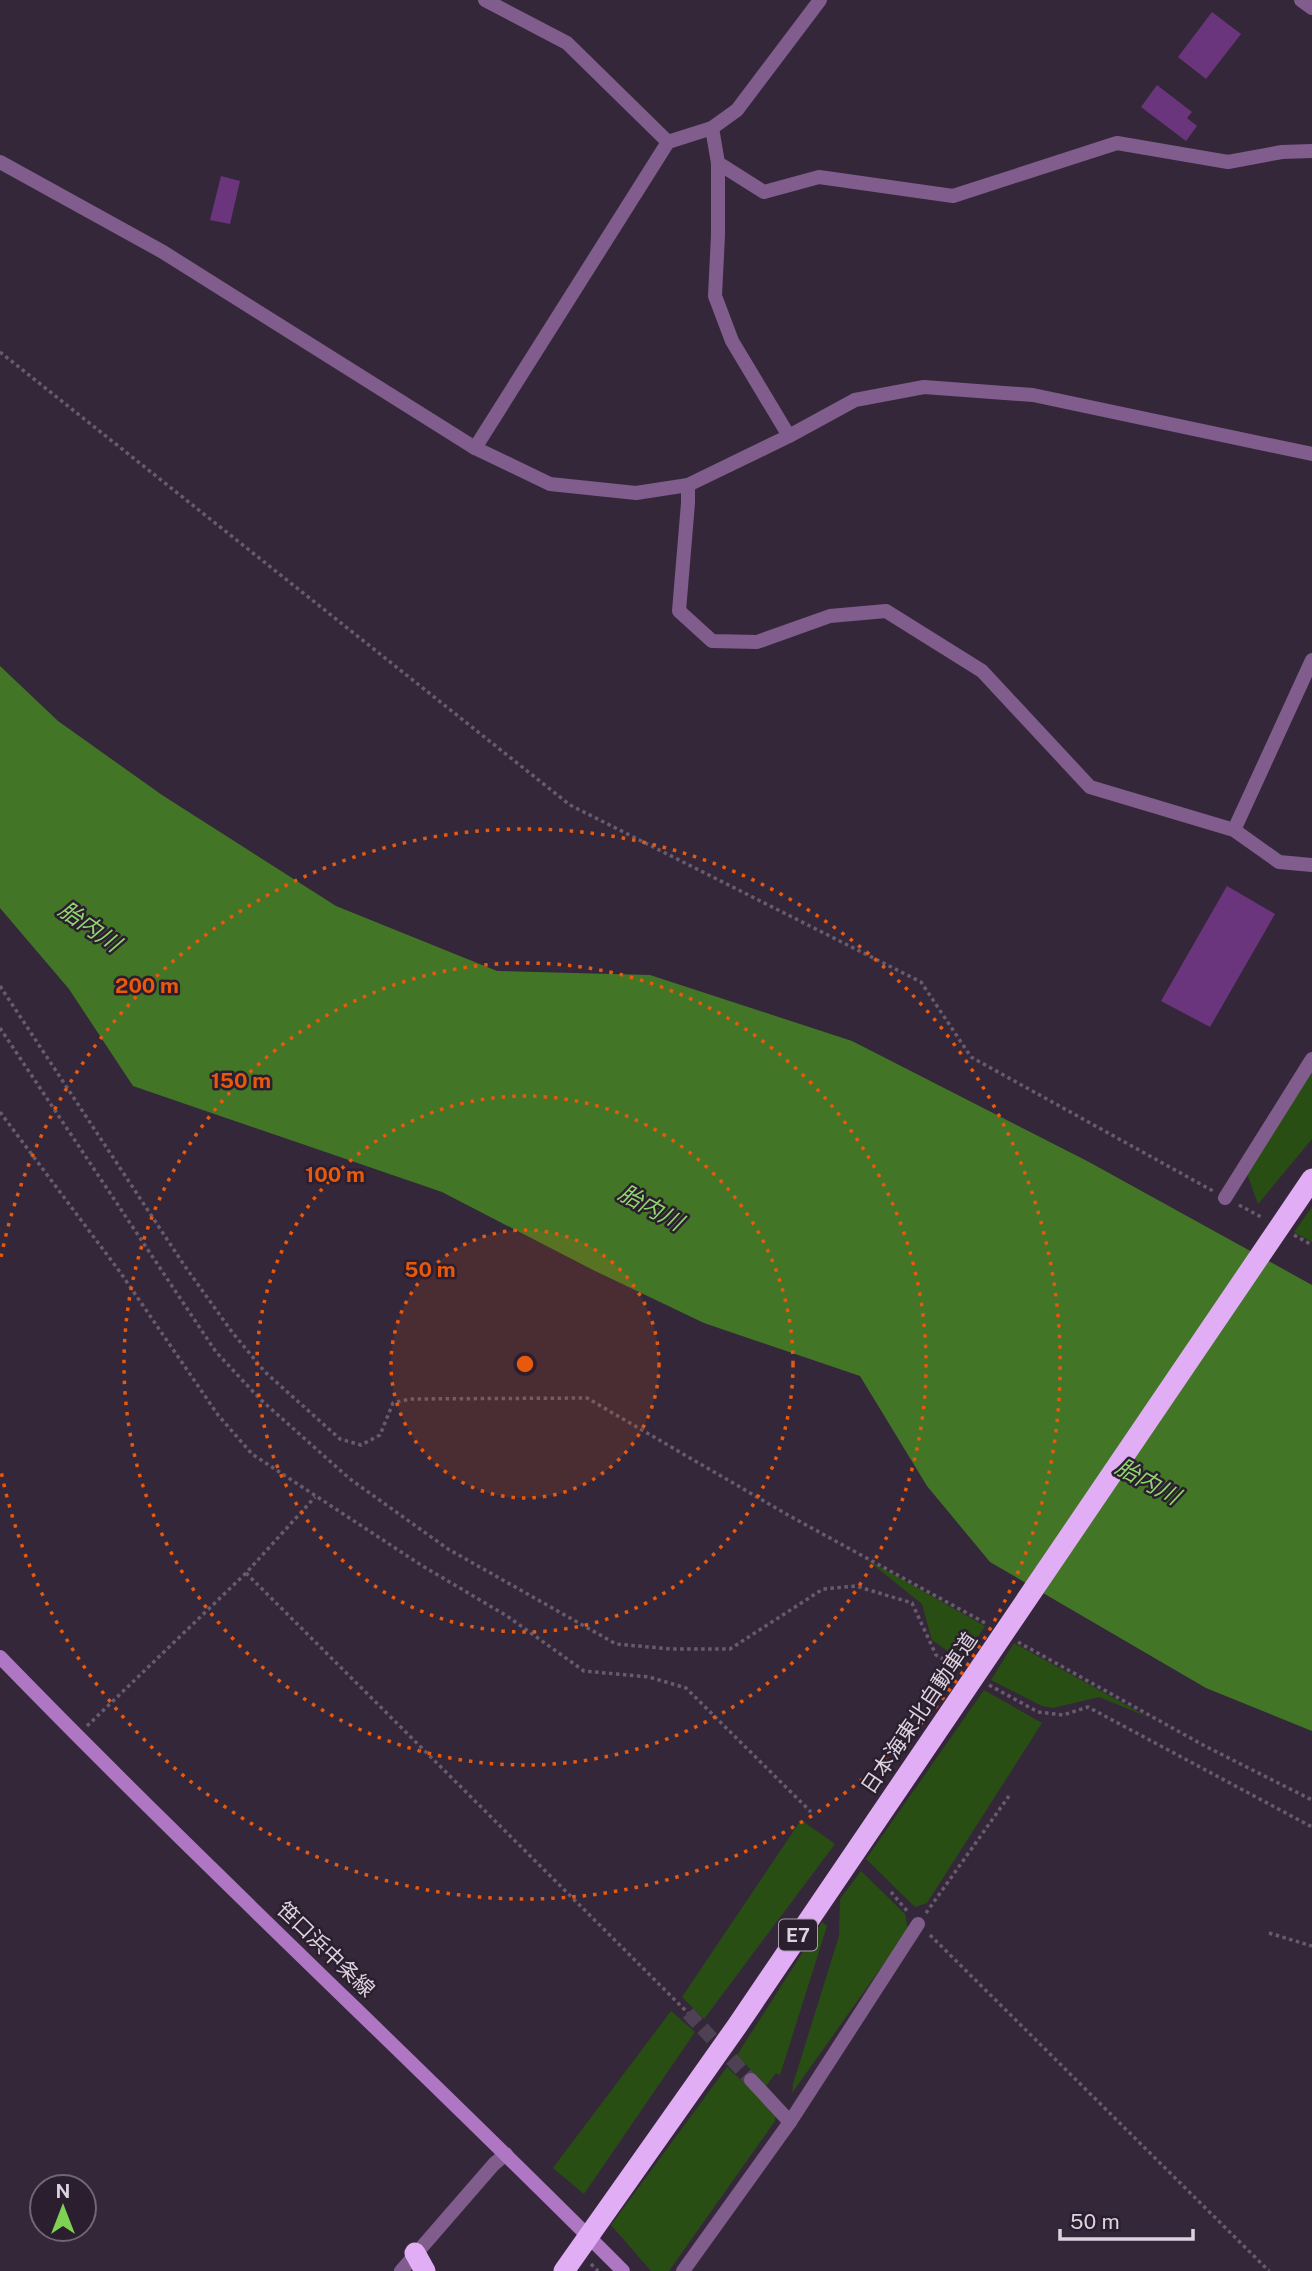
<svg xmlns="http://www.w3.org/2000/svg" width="1312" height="2271" font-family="'Public Sans','Noto Sans JP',sans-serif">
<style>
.green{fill:#284e13}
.water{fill:#427626}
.building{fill:#6a357c}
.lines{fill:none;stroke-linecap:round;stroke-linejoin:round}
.minor-tunnel{stroke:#4e4153;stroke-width:14;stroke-dasharray:14 7;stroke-linecap:butt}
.path{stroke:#675b6c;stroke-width:3.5;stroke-dasharray:3.5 3.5;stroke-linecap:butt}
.minor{stroke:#805d8d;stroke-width:14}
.secondary{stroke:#ae76c3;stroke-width:14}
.motorway{stroke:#e1adf4;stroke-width:21}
.ring{fill:none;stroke:#e8590c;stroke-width:3.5;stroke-dasharray:3.5 7}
.labels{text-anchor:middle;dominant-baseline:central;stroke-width:5;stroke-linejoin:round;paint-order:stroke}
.shield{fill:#2b1e2f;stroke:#a69daa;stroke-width:2}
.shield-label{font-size:19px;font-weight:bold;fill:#dbd3de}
.street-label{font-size:21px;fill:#dbd3de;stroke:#2b1e2f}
.water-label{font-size:23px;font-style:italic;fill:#8fd66d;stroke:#2b1e2f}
.centre{fill:#e8590c;stroke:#2b1e2f;stroke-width:3.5}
.ring-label{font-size:21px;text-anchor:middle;font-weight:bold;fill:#e8590c;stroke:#2b1e2f;stroke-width:5;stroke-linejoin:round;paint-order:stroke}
</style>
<rect width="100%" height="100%" fill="#35273a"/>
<g class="green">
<path d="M 1312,1071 L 1312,1139 L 1258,1204 L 1246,1171 Z"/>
<path d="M 1312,1207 L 1312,1242 L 1294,1232 Z"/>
<path d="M 866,1559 L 985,1626 L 962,1661 L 932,1640 L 922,1604 Z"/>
<path d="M 1014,1643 L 1148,1717 L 1099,1697 L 1053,1708 L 1042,1706 L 991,1680 Z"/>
<path d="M 984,1690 L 1042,1723 L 927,1903 L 915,1907 L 866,1859 Z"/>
<path d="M 801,1820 L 835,1844 L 704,2019 L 682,1997 Z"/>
<path d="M 861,1871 L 905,1914 L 908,1930 L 792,2093 L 793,2084 L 839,1936 L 840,1899 Z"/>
<path d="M 822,1922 L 827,1926 L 780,2075 L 776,2073 L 766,2086 L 737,2055 Z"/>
<path d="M 671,2011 L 695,2032 L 584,2194 L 553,2168 Z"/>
<path d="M 727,2067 L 776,2113 L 775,2121 L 669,2271 L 651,2271 L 611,2225 Z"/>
</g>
<path class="water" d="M 0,666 L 58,721 L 162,795 L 336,906 L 497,971 L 650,975 L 852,1041 L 1089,1162 L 1312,1285 L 1312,1731 L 1206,1688 L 990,1562 L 927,1486 L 860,1376 L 704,1323 L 593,1270 L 442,1192 L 133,1086 L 69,989 L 0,908 Z"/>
<g class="building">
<path d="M 1212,12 L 1241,34 L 1206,79 L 1178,57 Z"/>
<path d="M 1157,85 L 1192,112 L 1187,118 L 1197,126 L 1186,141 L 1141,107 Z"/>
<path d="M 221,176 L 240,181 L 230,224 L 210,220 Z"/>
<path d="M 1227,886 L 1275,914 L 1210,1027 L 1161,1001 Z"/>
</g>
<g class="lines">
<path class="minor-tunnel" d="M 688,2013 L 751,2080"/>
<g class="path">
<path d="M 0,352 L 570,805 L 921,982 L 971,1057 L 1213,1191"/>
<path d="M 0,986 L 184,1265 L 232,1332 L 265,1372 L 340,1439 L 361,1445 L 380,1435 L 393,1403 L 410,1399 L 587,1398 L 788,1515 L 987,1624"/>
<path d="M 0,1028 L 216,1352 L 260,1399 L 350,1479 L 448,1549 L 616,1644 L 671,1649 L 730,1649 L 823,1589 L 856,1586 L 912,1603 L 936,1655 L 958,1667"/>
<path d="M 0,1112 L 120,1272 L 218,1415 L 252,1454 L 421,1565 L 507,1616 L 584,1671 L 649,1677 L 686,1688 L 811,1812"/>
<path d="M 1239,1205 L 1263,1218"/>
<path d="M 1294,1235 L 1312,1245"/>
<path d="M 246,1573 L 688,2013"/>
<path d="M 1018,1642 L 1203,1745 L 1312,1800"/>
<path d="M 989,1685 L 1038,1712 L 1063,1715 L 1088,1707 L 1312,1827"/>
<path d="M 87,1726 L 246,1573 L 315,1497"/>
<path d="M 891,1892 L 908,1912"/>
<path d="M 926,1913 L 1009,1796"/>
<path d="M 1269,1933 L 1312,1946"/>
<path d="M 930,1935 L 1269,2271"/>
<path d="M 591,2264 L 598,2271"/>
</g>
<g class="minor">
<path d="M 485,0 L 567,43 L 668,142 L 712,128 L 737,110 L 820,0"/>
<path d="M 1301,0 L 1312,8"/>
<path d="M 712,128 L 718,163 L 764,192 L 819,177 L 953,196 L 1117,143 L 1228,162 L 1282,152 L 1312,151"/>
<path d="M 0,162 L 163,252 L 475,448 L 550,484 L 636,493 L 688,485 L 789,436 L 855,400 L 924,387 L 1033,395 L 1312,454"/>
<path d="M 718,163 L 718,235 L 715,296 L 732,341 L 789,436"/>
<path d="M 475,448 L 668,142"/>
<path d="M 688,485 L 688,503 L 679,611 L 712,641 L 757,642 L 830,616 L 886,611 L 982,671 L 1090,787 L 1234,830 L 1279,862 L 1312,865"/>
<path d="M 1234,830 L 1312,660"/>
<path d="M 1225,1198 L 1312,1059"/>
<path d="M 751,2080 L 790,2122"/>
<path d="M 401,2271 L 494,2164 L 506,2154"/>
<path d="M 683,2271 L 790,2122 L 918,1924"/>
</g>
<path class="secondary" d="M 0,1657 C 203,1866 417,2064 623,2271"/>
<g class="motorway">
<path d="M 415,2253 L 425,2271"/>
<path d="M 564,2271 L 737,2026 L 1312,1179"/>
</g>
</g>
<circle cx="525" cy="1364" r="134" fill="#e8590c" fill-opacity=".12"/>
<g class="ring">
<circle cx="525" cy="1364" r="134"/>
<circle cx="525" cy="1364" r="268"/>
<circle cx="525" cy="1364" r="401"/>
<path d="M1 1257A535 535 0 1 1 1 1471"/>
</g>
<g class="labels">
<rect class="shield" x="779" y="1919.5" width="38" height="31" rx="5"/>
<g class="shield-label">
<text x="798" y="1935">E7</text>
</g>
<g class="street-label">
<text transform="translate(919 1713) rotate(-56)">日本海東北自動車道</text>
<text transform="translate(326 1949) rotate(44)">笹口浜中条線</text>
</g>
<g class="water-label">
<text transform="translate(90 926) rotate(35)">胎内川</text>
<text transform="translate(651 1207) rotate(29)">胎内川</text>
<text transform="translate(1148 1481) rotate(29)">胎内川</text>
</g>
</g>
<circle cx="525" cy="1364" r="10" class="centre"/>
<g class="ring-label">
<text x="147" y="993">200 m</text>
<text x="241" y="1088">150 m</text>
<text x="335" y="1182">100 m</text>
<text x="430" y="1277">50 m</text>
</g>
<g transform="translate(63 2208)"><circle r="33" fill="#2b1e2f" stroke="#716675" stroke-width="2"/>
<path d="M0-5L12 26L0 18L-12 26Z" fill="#7ed153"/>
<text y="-10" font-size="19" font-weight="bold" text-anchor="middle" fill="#dbd3de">N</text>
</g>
<path d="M1060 2229v10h133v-10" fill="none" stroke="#dbd3de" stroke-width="3.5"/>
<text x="1070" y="2229" font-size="21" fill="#dbd3de" stroke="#2b1e2f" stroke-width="5" paint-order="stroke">50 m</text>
</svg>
